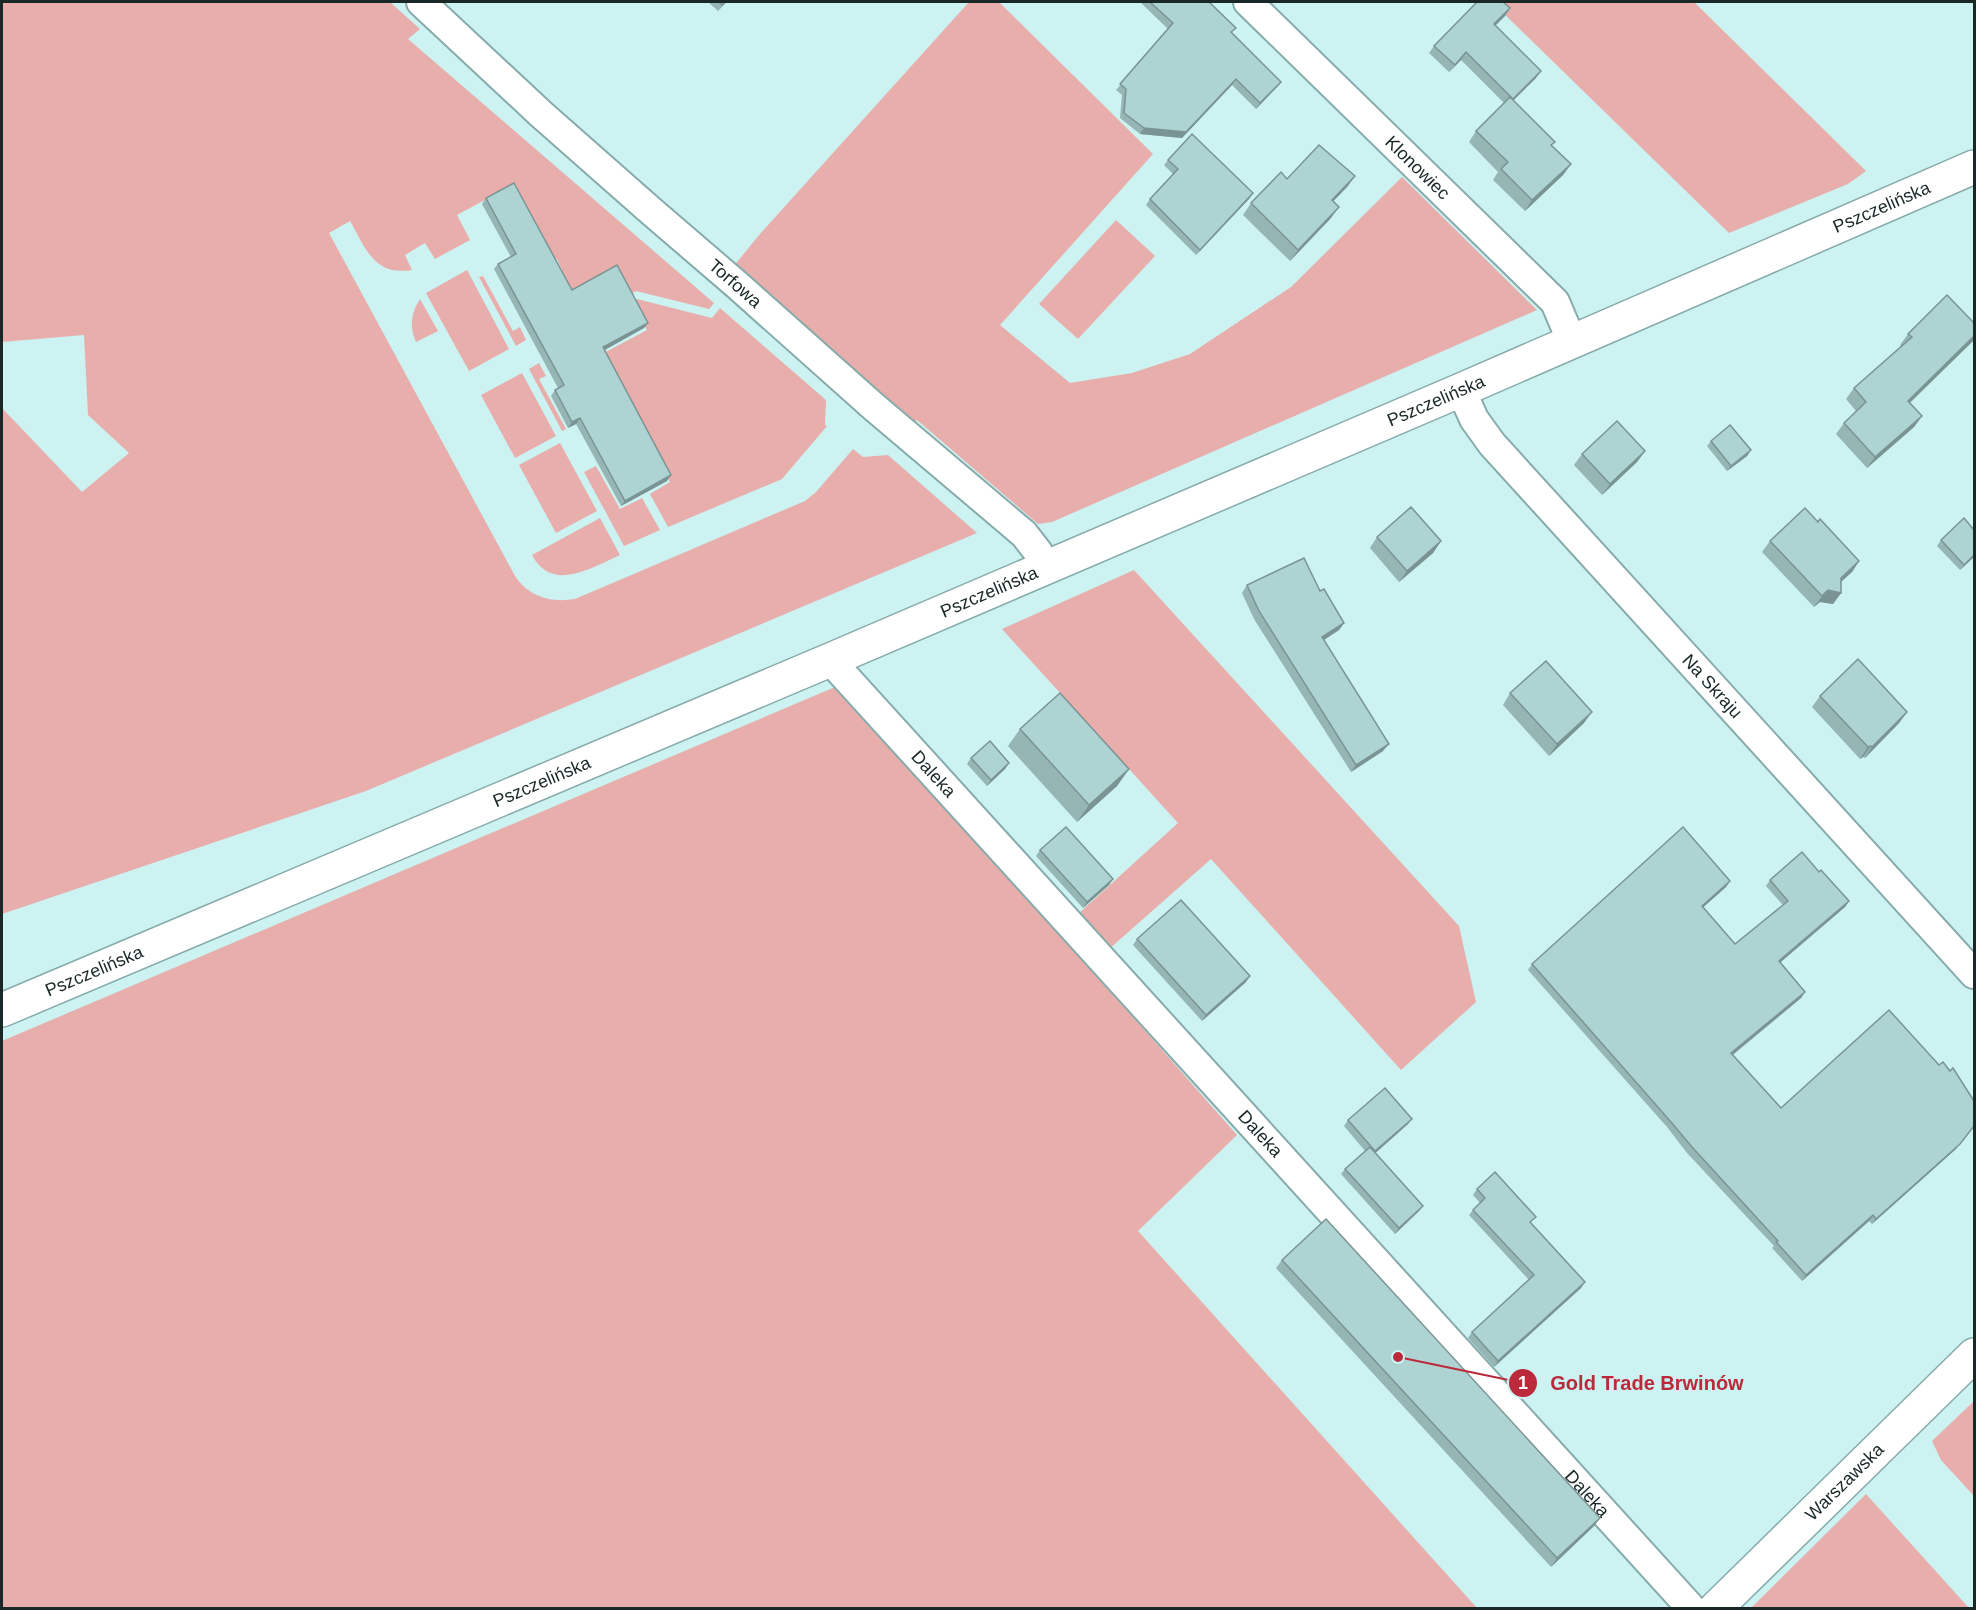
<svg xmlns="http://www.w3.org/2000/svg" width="1976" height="1610" font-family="Helvetica,sans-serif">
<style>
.green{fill:#e8aeac}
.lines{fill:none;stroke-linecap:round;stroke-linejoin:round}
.minor-casing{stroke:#87abab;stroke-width:32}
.secondary-casing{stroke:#87abab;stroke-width:36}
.minor{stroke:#fff;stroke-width:28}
.secondary{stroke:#fff;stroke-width:33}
.wall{fill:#96b5b5}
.shaded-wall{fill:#7a9494}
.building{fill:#aed3d3;stroke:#7a9494;stroke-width:1.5}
.labels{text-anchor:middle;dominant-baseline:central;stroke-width:6;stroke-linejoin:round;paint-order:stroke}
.street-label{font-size:18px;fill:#192727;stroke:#ccf2f2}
.leader{fill:none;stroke:#bb2a3b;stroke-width:2}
.callout-dot{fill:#bb2a3b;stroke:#ccf2f2;stroke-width:2}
.mark-label{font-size:18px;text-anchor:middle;font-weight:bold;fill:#fff}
.callout-label{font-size:20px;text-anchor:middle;font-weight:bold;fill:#bb2a3b;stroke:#ccf2f2;stroke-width:6;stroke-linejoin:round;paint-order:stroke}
</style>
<rect width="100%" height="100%" fill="#ccf2f2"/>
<g class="green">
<path d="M 2,2 L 390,2 L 420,29 L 408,39 L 714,303 L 709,309 L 636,291 L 629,295 L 569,292 L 558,272 L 562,270 L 557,259 L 552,261 L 511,186 L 457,215 L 470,240 L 435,259 L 425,243 L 405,255 L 412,270 C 374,276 366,249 350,221 L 329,233 L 515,576 C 529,597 551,603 575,599 L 805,501 L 816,492 L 853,449 L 863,457 L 888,455 L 977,533 L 366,791 L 2,914 L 2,408 L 82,492 L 129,453 L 88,415 L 84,335 L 2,342 Z"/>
<path d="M 969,2 L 999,2 L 1153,154 L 1000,325 L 1070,383 L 1132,373 L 1190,354 L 1291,287 L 1402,177 L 1537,310 L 1052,522 L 1038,524 L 917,420 L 912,425 L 733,267 L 760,234 Z"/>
<path d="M 1492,2 L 1694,2 L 1866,171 L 1848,184 L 1729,233 Z"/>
<path d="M 1116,220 L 1155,256 L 1078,339 L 1039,304 Z"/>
<path d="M 467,270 L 509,349 L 469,371 L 426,293 Z"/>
<path d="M 483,276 L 513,331 L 520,327 L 526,340 L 516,346 L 479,277 Z"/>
<path d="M 420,299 L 438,331 L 416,342 C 409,327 411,313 420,299 Z"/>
<path d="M 637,299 L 712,318 L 720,308 L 826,400 L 825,425 L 827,426 L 782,479 L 668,527 L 650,494 L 670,482 L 602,354 L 647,330 L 632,302 Z"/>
<path d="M 539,363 L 546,376 L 539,379 L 566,429 L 562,431 L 529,369 Z"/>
<path d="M 522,373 L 556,436 L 515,458 L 481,395 Z"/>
<path d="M 560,443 L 597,511 L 556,533 L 519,465 Z"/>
<path d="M 596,466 L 620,509 L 642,498 L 660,530 L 624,546 L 584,472 Z"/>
<path d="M 600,518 L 620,555 C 591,568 552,593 532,555 Z"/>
<path d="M 1134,570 L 1459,926 L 1476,1002 L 1401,1070 L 1211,859 L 1108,950 L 1078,914 L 1178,823 L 1002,629 Z"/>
<path d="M 835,687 L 1022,891 L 1237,1135 L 1138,1231 L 1477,1608 L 2,1608 L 2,1041 Z"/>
<path d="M 1974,1401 L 1974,1496 L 1941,1460 L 1932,1441 Z"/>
<path d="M 1866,1494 L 1969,1608 L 1751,1608 Z"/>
</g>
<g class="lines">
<defs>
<g id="minor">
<path id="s1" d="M 421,2 L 541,114 L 651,211 L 736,284 L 874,407 L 1024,534 L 1038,552 L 1046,568"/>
<path id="s2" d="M 1248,2 L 1555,302 L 1572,342"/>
<path id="s3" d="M 1461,390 L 1474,419 L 1492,444 L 1974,974"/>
<path id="s4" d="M 830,660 L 1691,1608"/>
</g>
<g id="secondary">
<path id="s5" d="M 2,1010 L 830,660 L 1461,390 L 1974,167"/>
<path id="s6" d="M 1716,1608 L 1974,1355"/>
</g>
</defs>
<use href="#minor" class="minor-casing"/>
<use href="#secondary" class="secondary-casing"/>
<use href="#minor" class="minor"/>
<use href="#secondary" class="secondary"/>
</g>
<g class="wall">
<path d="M 708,2 L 727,2 L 718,11 Z"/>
<path d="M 1140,2 L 1209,2 L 1232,33 L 1281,82 L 1277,87 L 1256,109 L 1232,85 L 1182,138 L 1140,134 L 1120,118 L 1122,95 L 1116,90 L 1168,29 Z"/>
<path d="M 1510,8 L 1505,16 L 1495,25 L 1536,78 L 1513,101 L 1552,146 L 1571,164 L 1563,175 L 1525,211 L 1493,180 L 1498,172 L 1469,142 L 1476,131 L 1504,103 L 1461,60 L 1449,72 L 1429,53 L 1434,46 Z"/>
<path d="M 1168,160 L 1253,193 L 1249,199 L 1196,255 L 1146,205 L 1150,199 L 1173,174 L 1164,165 Z"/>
<path d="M 1355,176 L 1347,187 L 1333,201 L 1331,218 L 1290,261 L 1243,215 L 1251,203 L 1287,179 Z"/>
<path d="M 486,198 L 572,290 L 648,323 L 644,328 L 605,350 L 667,481 L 621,506 L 576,424 L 568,428 L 551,396 L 555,390 L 558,388 L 494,269 L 498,264 L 511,257 L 482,204 Z"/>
<path d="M 1908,334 L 1973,341 L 1910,403 L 1922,416 L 1914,427 L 1867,468 L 1836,434 L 1844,423 L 1856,411 L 1846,399 L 1854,388 L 1901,346 L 1900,345 Z"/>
<path d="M 1711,441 L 1751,450 L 1747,456 L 1727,471 L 1707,446 Z"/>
<path d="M 1645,451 L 1637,462 L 1602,495 L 1574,465 L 1582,454 Z"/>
<path d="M 1818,522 L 1859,561 L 1852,572 L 1841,582 L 1841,593 L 1833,604 L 1820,602 L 1814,607 L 1762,552 L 1770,541 Z"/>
<path d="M 1974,530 L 1974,557 L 1960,570 L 1937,546 L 1941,540 Z"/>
<path d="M 1377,537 L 1441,541 L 1433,553 L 1399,582 L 1370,548 Z"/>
<path d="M 1247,585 L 1320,591 L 1344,623 L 1339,630 L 1324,640 L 1383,751 L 1351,772 L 1254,619 L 1242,593 Z"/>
<path d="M 1510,693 L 1584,723 L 1549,756 L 1503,705 Z"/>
<path d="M 1820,696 L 1907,712 L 1899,723 L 1865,758 L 1863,757 L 1860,759 L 1812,707 Z"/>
<path d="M 1020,729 L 1129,769 L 1117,786 L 1077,822 L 1008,746 Z"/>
<path d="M 971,758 L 1009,763 L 1005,769 L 987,786 L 967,764 Z"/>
<path d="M 1040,850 L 1113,879 L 1109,885 L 1083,908 L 1036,856 Z"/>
<path d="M 1819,872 L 1849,901 L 1845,907 L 1780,962 L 1805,992 L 1801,998 L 1733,1055 L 1781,1108 L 1956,1149 L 1872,1224 L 1869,1221 L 1802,1281 L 1772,1248 L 1774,1246 L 1687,1153 L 1667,1127 L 1528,970 L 1532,964 L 1730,881 L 1726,887 L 1703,907 L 1735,944 L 1783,905 L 1766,886 L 1770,880 Z"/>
<path d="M 1137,939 L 1246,982 L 1202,1021 L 1133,945 Z"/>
<path d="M 1348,1120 L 1408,1124 L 1375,1153 L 1419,1211 L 1395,1234 L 1341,1174 L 1345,1169 L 1365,1151 L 1344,1126 Z"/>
<path d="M 1477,1189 L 1531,1223 L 1581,1288 L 1494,1367 L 1468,1338 L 1472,1332 L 1529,1280 L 1469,1215 L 1473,1210 L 1480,1203 L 1473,1195 Z"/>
<path d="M 1282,1260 L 1600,1518 L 1594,1526 L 1551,1567 L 1276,1268 Z"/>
</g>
<g class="shaded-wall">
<path d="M 1510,8 L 1505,16 L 1489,32 L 1494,24 Z"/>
<path d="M 1466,52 L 1461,60 L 1449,72 L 1455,65 Z"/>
<path d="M 1541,71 L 1536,78 L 1507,106 L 1513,99 Z"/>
<path d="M 1236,79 L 1232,85 L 1182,138 L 1140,134 L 1144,128 Z"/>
<path d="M 1281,82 L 1277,87 L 1256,109 L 1260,103 Z"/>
<path d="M 1571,164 L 1563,175 L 1525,211 L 1532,200 Z"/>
<path d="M 1355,176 L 1347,187 L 1324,211 L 1332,200 Z"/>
<path d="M 1253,193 L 1249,199 L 1196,255 L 1200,250 Z"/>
<path d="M 1339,207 L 1331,218 L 1290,261 L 1298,250 Z"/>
<path d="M 648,323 L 644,328 L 599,353 L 603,347 Z"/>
<path d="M 1974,336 L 1974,339 L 1973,341 L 1900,412 L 1908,401 Z"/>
<path d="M 1922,416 L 1914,427 L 1867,468 L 1875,457 Z"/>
<path d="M 580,418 L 576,424 L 568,428 L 572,422 Z"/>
<path d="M 1751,450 L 1747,456 L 1727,471 L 1731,466 Z"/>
<path d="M 1645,451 L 1637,462 L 1602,495 L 1610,484 Z"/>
<path d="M 671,475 L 667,481 L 621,506 L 625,501 Z"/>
<path d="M 1441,541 L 1433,553 L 1399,582 L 1407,571 Z"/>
<path d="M 1974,555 L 1974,557 L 1960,570 L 1964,565 Z"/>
<path d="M 1859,561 L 1852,572 L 1833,589 L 1841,578 Z"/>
<path d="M 1828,590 L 1841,593 L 1833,604 L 1820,602 L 1814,607 L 1822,596 Z"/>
<path d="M 1344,623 L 1339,630 L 1316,645 L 1322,637 Z"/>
<path d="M 1592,712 L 1584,723 L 1549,756 L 1557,744 Z"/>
<path d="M 1907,712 L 1899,723 L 1865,758 L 1872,747 Z"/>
<path d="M 1389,744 L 1383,751 L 1351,772 L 1356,765 Z"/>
<path d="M 1871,746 L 1863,757 L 1860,759 L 1868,747 Z"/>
<path d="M 1009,763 L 1005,769 L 987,786 L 991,780 Z"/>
<path d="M 1129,769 L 1117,786 L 1077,822 L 1089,805 Z"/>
<path d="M 1113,879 L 1109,885 L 1083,908 L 1087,902 Z"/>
<path d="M 1730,881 L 1726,887 L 1698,912 L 1702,906 Z"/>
<path d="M 1849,901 L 1845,907 L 1775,967 L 1779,961 Z"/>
<path d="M 1250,976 L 1246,982 L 1202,1021 L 1206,1015 Z"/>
<path d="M 1805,992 L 1801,998 L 1727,1059 L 1731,1053 Z"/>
<path d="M 1412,1119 L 1408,1124 L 1371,1157 L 1375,1151 Z"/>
<path d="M 1974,1126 L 1956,1149 L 1872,1224 L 1876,1219 Z"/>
<path d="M 1423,1206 L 1419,1211 L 1395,1234 L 1399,1228 Z"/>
<path d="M 1873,1215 L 1869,1221 L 1802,1281 L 1806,1275 Z"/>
<path d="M 1585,1282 L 1581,1288 L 1494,1367 L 1498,1361 Z"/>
<path d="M 1600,1518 L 1594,1526 L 1551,1567 L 1557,1558 Z"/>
</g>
<g class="building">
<path d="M 719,2 L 725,2 L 722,5 Z"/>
<path d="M 1150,2 L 1209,2 L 1236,28 L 1231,32 L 1281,82 L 1260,103 L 1236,79 L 1186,132 L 1144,128 L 1124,113 L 1126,89 L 1120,84 L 1173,23 Z"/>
<path d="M 1477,2 L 1503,2 L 1510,8 L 1494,24 L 1541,71 L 1513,99 L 1466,52 L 1455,65 L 1434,46 Z"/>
<path d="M 1510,97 L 1555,142 L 1551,145 L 1571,164 L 1532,200 L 1501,169 L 1508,162 L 1476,131 Z"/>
<path d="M 1192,134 L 1253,193 L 1200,250 L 1150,199 L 1178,169 L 1168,160 Z"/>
<path d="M 1319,145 L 1355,176 L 1332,200 L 1339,207 L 1298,250 L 1251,203 L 1281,172 L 1287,179 Z"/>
<path d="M 514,183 L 572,290 L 617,265 L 648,323 L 603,347 L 671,475 L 625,501 L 580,418 L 572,422 L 555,390 L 564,385 L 498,264 L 516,254 L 486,198 Z"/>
<path d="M 1947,295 L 1974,323 L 1974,336 L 1908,401 L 1922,416 L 1875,457 L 1844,423 L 1866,402 L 1854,388 L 1912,337 L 1908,334 Z"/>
<path d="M 1617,421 L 1645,451 L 1610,484 L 1582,454 Z"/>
<path d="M 1730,425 L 1751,450 L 1731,466 L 1711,441 Z"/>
<path d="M 1411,507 L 1441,541 L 1407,571 L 1377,537 Z"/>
<path d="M 1805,508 L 1818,522 L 1820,519 L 1859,561 L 1841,578 L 1841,593 L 1828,590 L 1822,596 L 1770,541 Z"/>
<path d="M 1964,518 L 1974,530 L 1974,555 L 1964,565 L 1941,540 Z"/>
<path d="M 1304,558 L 1320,591 L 1324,589 L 1344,623 L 1322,637 L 1389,744 L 1356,765 L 1259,611 L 1247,585 Z"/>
<path d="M 1858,659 L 1907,712 L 1872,747 L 1871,746 L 1868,747 L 1820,696 Z"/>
<path d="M 1546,661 L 1592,712 L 1557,744 L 1510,693 Z"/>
<path d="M 1060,693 L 1129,769 L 1089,805 L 1020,729 Z"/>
<path d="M 990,741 L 1009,763 L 991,780 L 971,758 Z"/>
<path d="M 1066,827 L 1113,879 L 1087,902 L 1040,850 Z"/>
<path d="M 1683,827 L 1730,881 L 1702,906 L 1735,944 L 1788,901 L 1770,880 L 1802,852 L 1819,872 L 1821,870 L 1849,901 L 1779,961 L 1805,992 L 1731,1053 L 1781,1108 L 1889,1010 L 1939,1065 L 1943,1062 L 1950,1071 L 1953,1068 L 1974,1101 L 1974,1126 L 1960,1144 L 1876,1219 L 1873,1215 L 1806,1275 L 1776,1242 L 1778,1241 L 1692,1147 L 1671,1122 L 1532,964 Z"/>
<path d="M 1181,900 L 1250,976 L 1206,1015 L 1137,939 Z"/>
<path d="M 1385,1088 L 1412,1119 L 1375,1151 L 1348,1120 Z"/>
<path d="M 1370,1147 L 1423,1206 L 1399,1228 L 1345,1169 Z"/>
<path d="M 1495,1172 L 1536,1217 L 1530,1222 L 1585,1282 L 1498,1361 L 1472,1332 L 1534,1275 L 1473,1210 L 1485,1198 L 1477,1189 Z"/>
<path d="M 1326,1219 L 1600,1518 L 1557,1558 L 1282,1260 Z"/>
</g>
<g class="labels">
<g class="street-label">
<text stroke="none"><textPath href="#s2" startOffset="237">Klonowiec</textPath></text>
<text stroke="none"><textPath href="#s5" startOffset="2044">Pszczelińska</textPath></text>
<text stroke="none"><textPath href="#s1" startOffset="422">Torfowa</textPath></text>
<text stroke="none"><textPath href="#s5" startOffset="1558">Pszczelińska</textPath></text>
<text stroke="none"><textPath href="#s5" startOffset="1072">Pszczelińska</textPath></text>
<text stroke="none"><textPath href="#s3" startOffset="390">Na Skraju</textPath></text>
<text stroke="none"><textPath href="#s4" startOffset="154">Daleka</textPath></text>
<text stroke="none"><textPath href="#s5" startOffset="586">Pszczelińska</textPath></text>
<text stroke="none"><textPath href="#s5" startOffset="100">Pszczelińska</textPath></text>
<text stroke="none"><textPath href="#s4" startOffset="640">Daleka</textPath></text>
<text stroke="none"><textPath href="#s6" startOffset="180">Warszawska</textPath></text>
<text stroke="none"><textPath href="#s4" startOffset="1126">Daleka</textPath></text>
</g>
</g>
<path class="leader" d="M1398 1357L1523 1383"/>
<g class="callout-dot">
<circle cx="1398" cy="1357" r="6"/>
<circle cx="1523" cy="1383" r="15"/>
</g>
<g class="mark-label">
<text x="1523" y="1389">1</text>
</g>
<g class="callout-label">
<text x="1647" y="1390">Gold Trade Brwinów</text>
</g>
<rect width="1976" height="1610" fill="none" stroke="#192727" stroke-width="6"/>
</svg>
